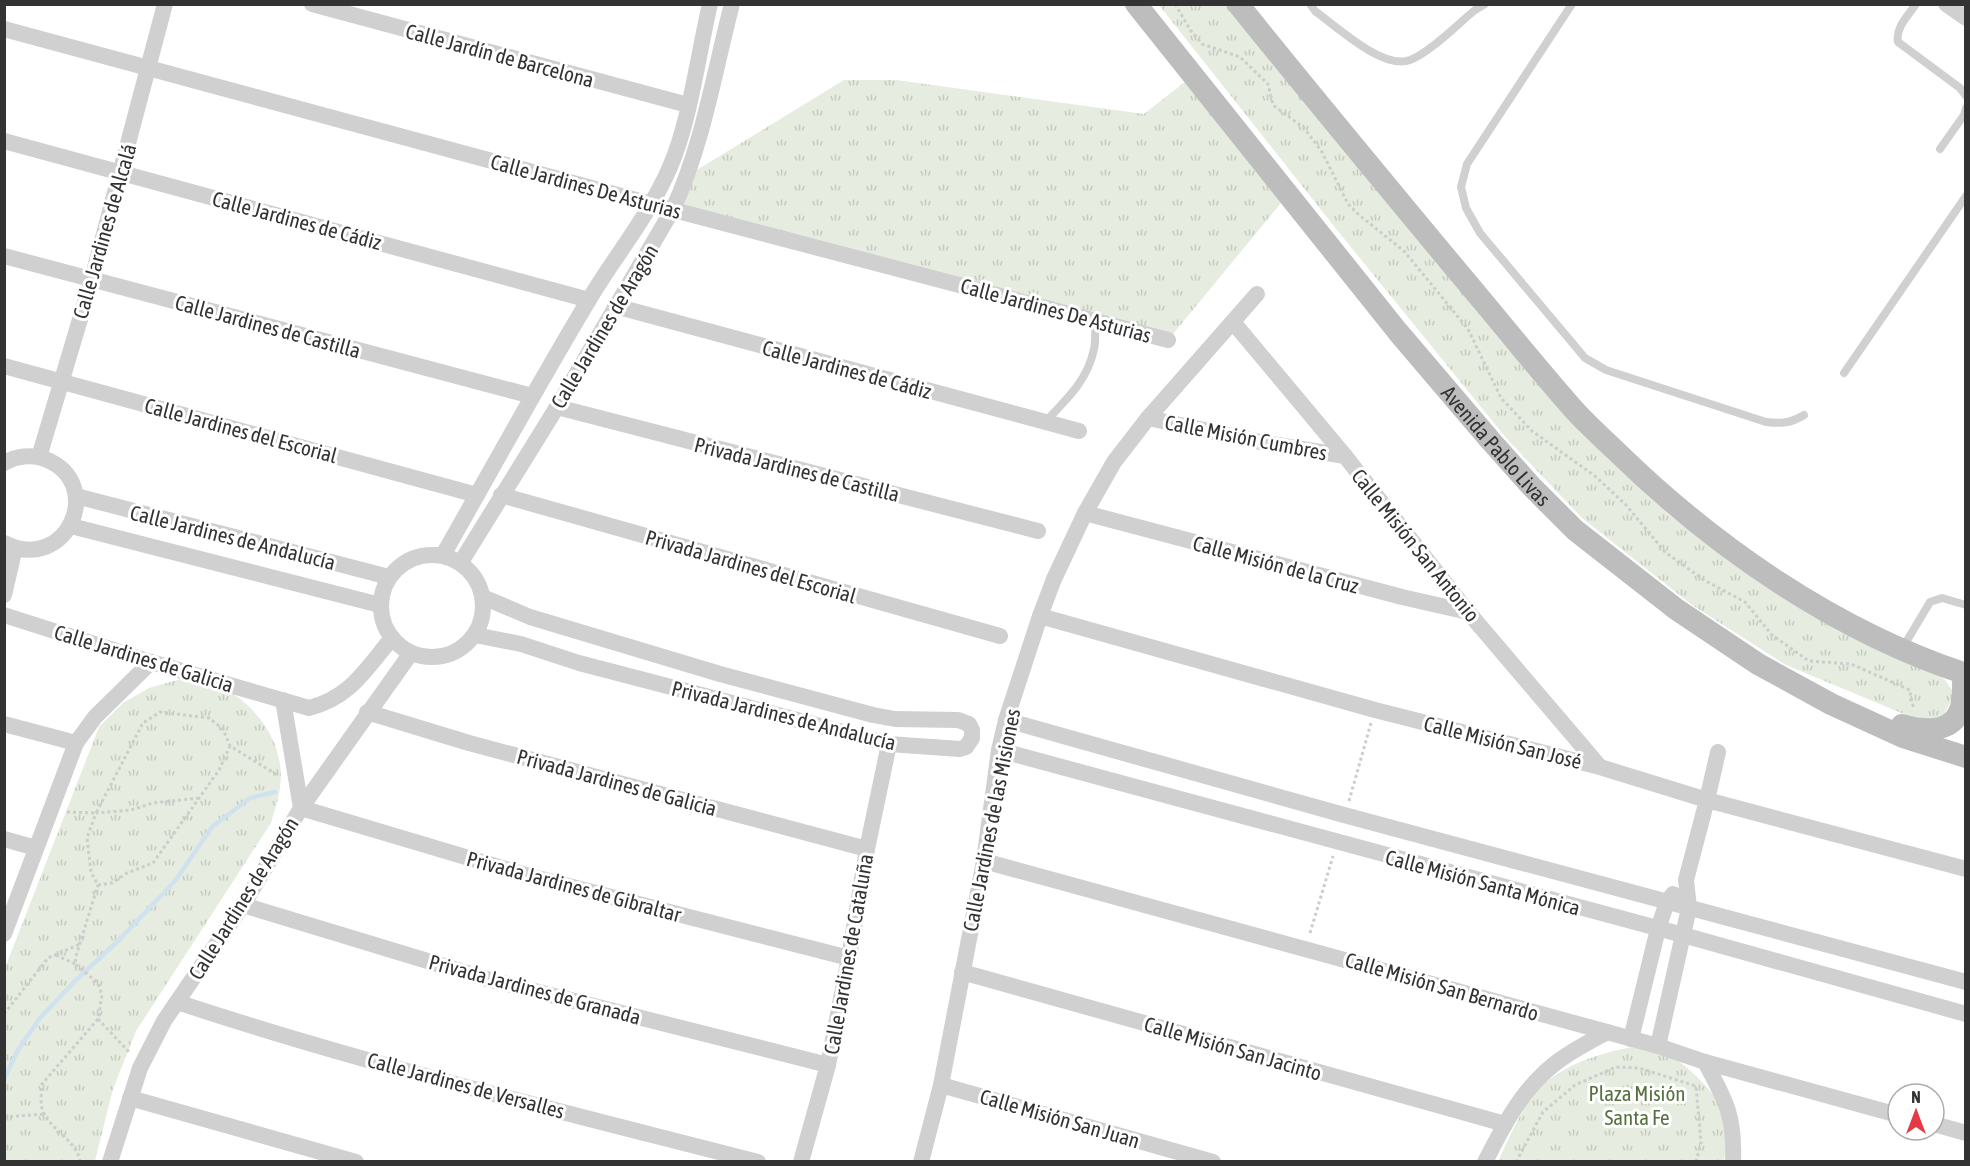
<svg xmlns="http://www.w3.org/2000/svg" width="1970" height="1166" font-family="'Asap Condensed',sans-serif">
<style>
.park{fill:url(#park-tufts)}
.lines{fill:none;stroke-linecap:round;stroke-linejoin:round}
.stream{stroke:#cfe2ee;stroke-width:4.5}
.path{stroke:#cdcdcd;stroke-width:3;stroke-dasharray:3 3;stroke-linecap:butt}
.service{stroke:#d0d0d0;stroke-width:8}
.minor{stroke:#d0d0d0;stroke-width:16}
.secondary{stroke:#bdbdbd;stroke-width:22}
.labels{text-anchor:middle;dominant-baseline:central;stroke-width:6;stroke-linejoin:round;paint-order:stroke}
.street-label{font-size:21px;fill:#333;stroke:#fff}
.park-label{font-size:21px;fill:#56703f;stroke:#fff}
</style>
<defs>
<pattern id="park-tufts" width="24" height="20" patternUnits="userSpaceOnUse" patternTransform="scale(1.5)"><rect width="24" height="20" fill="#e6ecdf"/><path d="M3 7l-1-3M5 7V3M7 7l1-3M15 17l-1-3M17 17v-4M19 17l1-3" fill="none" stroke="#c6cbc0"/></pattern>
</defs>
<rect width="100%" height="100%" fill="#fff"/>
<g class="park">
<path d="M 1159,5 L 1231,5 L 1499,339 L 1582,434 L 1668,514 L 1709,545 L 1839,631 L 1876,649 L 1932,671 L 1945,680 L 1952,690 L 1952,699 L 1943,716 L 1923,722 L 1786,665 L 1692,605 L 1582,518 L 1507,439 L 1333,225 Z"/>
<path d="M 844,80 L 896,80 L 1144,114 L 1185,82 L 1281,203 L 1168,340 L 673,209 L 687,176 Z"/>
<path d="M 181,679 C 190,681 200,681 209,683 C 251,695 287,742 280,787 C 279,799 274,811 271,823 L 136,1031 L 113,1089 L 95,1161 L 5,1162 L 5,968 L 99,727 L 123,703 L 149,688 Z"/>
<path d="M 1632,1047 C 1643,1049 1657,1050 1668,1055 C 1684,1062 1709,1087 1718,1102 C 1726,1116 1727,1146 1724,1161 L 1498,1162 C 1507,1141 1518,1118 1530,1099 C 1553,1068 1595,1054 1632,1047 Z"/>
</g>
<g class="lines">
<path class="stream" d="M 4,1079 L 18,1050 L 40,1018 L 76,980 L 120,939 L 175,881 L 212,827 L 250,798 L 275,792"/>
<g class="path">
<path d="M 1175,4 L 1191,31 L 1202,44 L 1240,57 L 1268,84 L 1273,105 L 1304,128 L 1322,152 L 1348,204 L 1359,215 L 1404,251 L 1468,329 L 1501,398 L 1532,431 L 1595,476 L 1626,505 L 1665,552 L 1704,580 L 1745,602 L 1772,635 L 1809,661 L 1851,664 L 1910,690 L 1911,702 L 1914,707"/>
<path d="M 199,798 L 153,803 L 131,810 L 96,813 L 87,838 L 91,872 L 98,885 L 112,883 L 127,873 L 153,863 L 219,770 L 230,746"/>
<path d="M 1349,801 L 1371,723"/>
<path d="M 67,812 L 96,813 L 143,723 L 160,712 L 209,718 L 223,729 L 230,746 L 279,776"/>
<path d="M 1310,933 L 1333,856"/>
<path d="M 56,955 L 75,964"/>
<path d="M 4,1014 L 48,958 L 80,944"/>
<path d="M 98,1019 L 130,1053"/>
<path d="M 4,1117 L 45,1114"/>
<path d="M 80,1162 C 78,1140 48,1130 42,1108 C 40,1101 42,1091 42,1084 L 98,1019 L 102,995 L 98,983 L 75,964 L 76,956 L 98,885"/>
<path d="M 1516,1162 L 1543,1112 L 1575,1085 L 1616,1067 L 1639,1068 L 1696,1086 L 1701,1142 L 1696,1162"/>
</g>
<g class="service">
<path d="M 1310,4 L 1315,11 C 1337,27 1383,70 1410,60 C 1428,54 1459,23 1475,10 L 1485,4"/>
<path d="M 1572,4 L 1467,164 L 1461,187 L 1466,208 L 1480,233 L 1585,358 L 1606,370 L 1766,422 C 1781,424 1791,423 1804,415"/>
<path d="M 1916,4 C 1908,16 1895,28 1898,42 L 1960,88 L 1966,96"/>
<path d="M 1940,149 L 1964,115 L 1966,108"/>
<path d="M 1844,373 L 1966,196"/>
<path d="M 1045,422 C 1066,400 1088,380 1094,349 C 1096,340 1095,330 1095,321"/>
<path d="M 1902,649 L 1930,602 L 1942,598 L 1966,605"/>
</g>
<g class="minor">
<path d="M 312,4 L 688,105"/>
<path d="M 1946,4 L 1966,18"/>
<path d="M 4,29 L 651,204 L 1168,340"/>
<path d="M 4,141 L 589,300"/>
<path d="M 4,256 L 532,396"/>
<path d="M 615,306 L 1079,431"/>
<path d="M 1233,322 L 1345,456 L 1468,612 L 1600,767"/>
<path d="M 4,366 L 477,495"/>
<path d="M 557,407 L 1038,531"/>
<path d="M 1148,418 L 1260,442 L 1345,456"/>
<path d="M 39,457 L 92,279 L 165,4"/>
<path d="M 4,463 C 16,456 32,454 45,459 C 107,483 67,575 4,543"/>
<path d="M 501,495 L 1000,636"/>
<path d="M 76,496 L 389,577"/>
<path d="M 1085,513 L 1402,597 L 1468,612"/>
<path d="M 71,526 L 380,605"/>
<circle cx="432" cy="606" r="51"/>
<path d="M 443,555 C 491,471 537,386 587,303 C 614,257 649,216 670,167 C 690,121 698,55 710,4"/>
<path d="M 461,562 L 557,407 L 673,209 C 703,144 714,73 732,4"/>
<path d="M 4,595 L 15,548"/>
<path d="M 4,615 L 151,662 L 309,708 C 350,698 366,669 392,638"/>
<path d="M 1040,616 L 1375,710 L 1600,767 L 1707,800 L 1966,869"/>
<path d="M 475,635 L 521,644 L 579,663 L 889,744 L 960,749 L 966,747 L 972,738 L 972,730 L 969,724 L 958,720 L 895,719 L 873,715 L 720,674 L 530,617 L 483,597"/>
<path d="M 283,700 L 301,808 L 526,875 L 849,958"/>
<path d="M 367,712 L 469,743 L 867,849"/>
<path d="M 1006,720 L 1344,815 L 1966,982"/>
<path d="M 4,724 L 76,743"/>
<path d="M 999,750 L 1683,935 L 1966,1014"/>
<path d="M 4,839 L 36,848"/>
<path d="M 984,861 L 1658,1046 L 1705,1062 L 1898,1115"/>
<path d="M 243,905 L 487,979 L 828,1065"/>
<path d="M 4,934 L 76,743 L 95,717 L 151,662"/>
<path d="M 962,972 L 1505,1124"/>
<path d="M 177,1002 C 367,1065 564,1112 758,1162"/>
<path d="M 1631,1039 L 1658,929 L 1667,902 L 1673,894"/>
<path d="M 1658,1046 L 1689,908 L 1686,880 L 1707,800 L 1718,752"/>
<path d="M 1705,1062 C 1726,1101 1735,1116 1733,1162"/>
<path d="M 941,1085 L 1213,1162"/>
<path d="M 130,1098 L 356,1162"/>
<path d="M 1934,1124 L 1966,1133"/>
<path d="M 110,1162 L 140,1068 L 164,1021 L 243,905 L 301,808 L 411,653"/>
<path d="M 801,1162 L 828,1065 L 849,958 L 867,849 L 889,744"/>
<path d="M 921,1162 L 941,1085 L 984,861 L 999,750 L 1006,720 L 1040,616 L 1054,579 L 1085,513 L 1114,462 L 1148,418 L 1257,294"/>
<path d="M 1485,1162 C 1501,1131 1516,1100 1541,1076 C 1559,1057 1584,1045 1607,1032"/>
</g>
<g class="secondary">
<path id="s1" d="M 1136,4 L 1398,332 L 1490,440 L 1531,486 L 1575,530 L 1676,609 L 1758,664 L 1831,704 L 1903,737 L 1966,757"/>
<path d="M 1238,4 C 1311,95 1385,184 1459,273 C 1498,319 1536,367 1576,412 C 1588,425 1602,438 1616,451 C 1713,546 1835,631 1966,674"/>
<path d="M 1902,725 C 1926,732 1957,734 1962,702 C 1964,693 1962,683 1964,673"/>
</g>
</g>
<g class="labels">
<g class="street-label">
<text transform="translate(500 55) rotate(15)">Calle Jardín de Barcelona</text>
<text transform="translate(586 186) rotate(15)">Calle Jardines De Asturias</text>
<text transform="translate(297 220) rotate(15)">Calle Jardines de Cádiz</text>
<text transform="translate(104 231) rotate(-74)">Calle Jardines de Alcalá</text>
<text transform="translate(1056 310) rotate(15)">Calle Jardines De Asturias</text>
<text transform="translate(268 326) rotate(15)">Calle Jardines de Castilla</text>
<text transform="translate(604 326) rotate(-59)">Calle Jardines de Aragón</text>
<text transform="translate(847 369) rotate(15)">Calle Jardines de Cádiz</text>
<text transform="translate(241 430) rotate(15)">Calle Jardines del Escorial</text>
<text transform="translate(1246 437) rotate(11)">Calle Misión Cumbres</text>
<text stroke="none"><textPath href="#s1" startOffset="570">Avenida Pablo Livas</textPath></text>
<text transform="translate(797 469) rotate(14)">Privada Jardines de Castilla</text>
<text transform="translate(233 537) rotate(14)">Calle Jardines de Andalucía</text>
<text transform="translate(1416 545) rotate(51)">Calle Misión San Antonio</text>
<text transform="translate(1276 564) rotate(15)">Calle Misión de la Cruz</text>
<text transform="translate(751 566) rotate(16)">Privada Jardines del Escorial</text>
<text transform="translate(144 658) rotate(17)">Calle Jardines de Galicia</text>
<text transform="translate(784 715) rotate(14)">Privada Jardines de Andalucía</text>
<text transform="translate(1503 742) rotate(14)">Calle Misión San José</text>
<text transform="translate(617 782) rotate(15)">Privada Jardines de Galicia</text>
<text transform="translate(991 820) rotate(-79)">Calle Jardines de las Misiones</text>
<text transform="translate(1483 882) rotate(15)">Calle Misión Santa Mónica</text>
<text transform="translate(574 886) rotate(15)">Privada Jardines de Gibraltar</text>
<text transform="translate(243 898) rotate(-58)">Calle Jardines de Aragón</text>
<text transform="translate(848 954) rotate(-80)">Calle Jardines de Cataluña</text>
<text transform="translate(1442 986) rotate(16)">Calle Misión San Bernardo</text>
<text transform="translate(535 989) rotate(15)">Privada Jardines de Granada</text>
<text transform="translate(1233 1048) rotate(16)">Calle Misión San Jacinto</text>
<text transform="translate(466 1085) rotate(15)">Calle Jardines de Versalles</text>
<text transform="translate(1060 1118) rotate(16)">Calle Misión San Juan</text>
</g>
<g class="park-label">
<text x="1637" y="1093">Plaza Misión<tspan x="1637" dy="24">Santa Fe</tspan></text>
</g>
</g>
<rect width="1970" height="1166" fill="none" stroke="#333333" stroke-width="12"/>
<g transform="translate(1916 1112)"><circle r="28" fill="#ffffff" stroke="#adadad" stroke-width="1.5"/>
<path d="M0-4.5L10 22L0 15L-10 22Z" fill="#e63946"/>
<text y="-9" font-size="16" font-weight="bold" text-anchor="middle" fill="#333333">N</text>
</g>
</svg>
